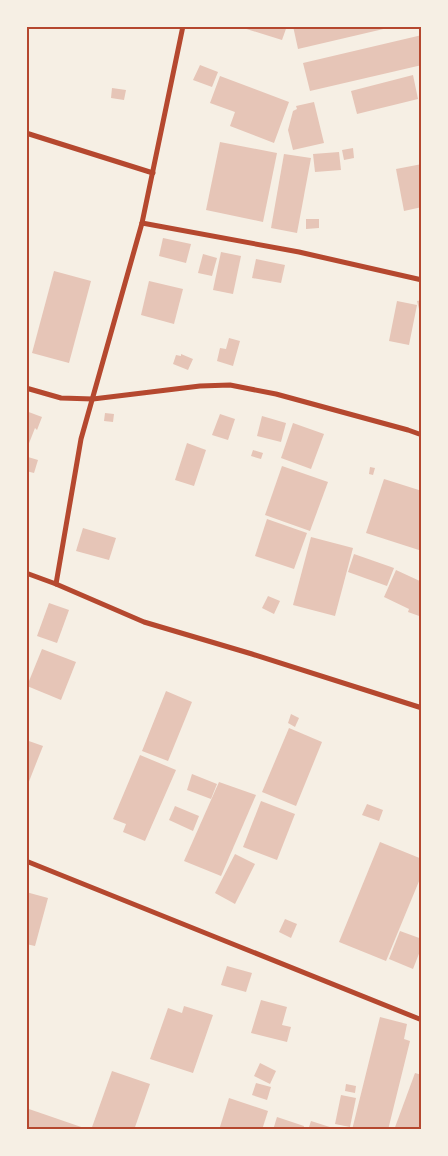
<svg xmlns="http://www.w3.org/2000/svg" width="448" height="1156" font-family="Merriweather,serif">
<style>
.building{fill:#e6c5b7}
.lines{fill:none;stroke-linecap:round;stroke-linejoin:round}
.minor{stroke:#b5482f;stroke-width:5}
.neatline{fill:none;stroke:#b5482f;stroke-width:2}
</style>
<rect width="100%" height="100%" fill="#f6efe4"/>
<g class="building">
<path d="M 237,26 L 287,26 L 282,40 Z"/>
<path d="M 293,26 L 392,26 L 392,27 L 298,49 Z"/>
<path d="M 422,35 L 422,65 L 310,91 L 303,63 Z"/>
<path d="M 200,65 L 218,72 L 212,87 L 193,80 Z"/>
<path d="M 413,75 L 418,99 L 357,114 L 351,91 Z"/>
<path d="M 220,76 L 289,102 L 274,143 L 230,126 L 235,112 L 210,103 Z"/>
<path d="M 112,88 L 126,90 L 124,100 L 111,98 Z"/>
<path d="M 314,102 L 324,143 L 293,150 L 288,130 L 293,111 L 297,109 L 296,106 Z"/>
<path d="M 220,142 L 277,153 L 263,222 L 206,210 Z"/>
<path d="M 353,148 L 354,158 L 344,160 L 342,150 Z"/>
<path d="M 339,152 L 341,170 L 315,172 L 313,154 Z"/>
<path d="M 284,154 L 311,158 L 297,233 L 271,228 Z"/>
<path d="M 422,164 L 422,207 L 404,211 L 396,169 Z"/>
<path d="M 306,219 L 319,219 L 319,228 L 306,229 Z"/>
<path d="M 163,238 L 191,244 L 186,263 L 159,256 Z"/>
<path d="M 221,252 L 241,256 L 233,294 L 213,290 Z"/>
<path d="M 203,254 L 217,258 L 212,276 L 198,273 Z"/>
<path d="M 256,259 L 285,265 L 281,283 L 252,278 Z"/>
<path d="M 54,271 L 91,281 L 69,363 L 32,353 Z"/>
<path d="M 149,281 L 183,289 L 174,324 L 141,315 Z"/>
<path d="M 422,300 L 422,317 L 421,317 L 417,301 Z"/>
<path d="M 397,301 L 417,305 L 409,345 L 389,341 Z"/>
<path d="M 422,336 L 422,349 L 421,350 L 419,337 Z"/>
<path d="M 229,338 L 240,341 L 233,366 L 217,361 L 220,348 L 226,349 Z"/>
<path d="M 181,354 L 193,359 L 188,370 L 173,364 L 176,355 L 181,356 Z"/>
<path d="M 26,411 L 42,417 L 37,430 L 35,428 L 26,451 Z"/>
<path d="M 105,413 L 114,414 L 113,422 L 104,421 Z"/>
<path d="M 220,414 L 235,419 L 228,440 L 212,435 Z"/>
<path d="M 262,416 L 286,423 L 281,442 L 257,436 Z"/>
<path d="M 293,423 L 324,434 L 311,469 L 281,458 Z"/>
<path d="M 187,443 L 206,450 L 194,486 L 175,480 Z"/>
<path d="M 253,450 L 263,453 L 261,459 L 251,456 Z"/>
<path d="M 28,457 L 38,460 L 34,473 L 26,471 Z"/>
<path d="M 282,466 L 328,482 L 310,531 L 265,515 Z"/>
<path d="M 370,467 L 375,468 L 373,475 L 369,474 Z"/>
<path d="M 384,479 L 422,491 L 422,551 L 366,533 Z"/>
<path d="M 267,519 L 307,533 L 294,569 L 255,556 Z"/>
<path d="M 83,528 L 116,538 L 109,560 L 76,551 Z"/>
<path d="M 311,537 L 353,548 L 335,616 L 293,605 Z"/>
<path d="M 354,554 L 394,568 L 387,586 L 348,572 Z"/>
<path d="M 396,570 L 422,582 L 422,617 L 408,612 L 409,609 L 384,597 Z"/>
<path d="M 268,596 L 280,601 L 274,614 L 262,608 Z"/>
<path d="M 49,603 L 69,610 L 57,643 L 37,636 Z"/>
<path d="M 42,649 L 76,662 L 61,700 L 27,686 Z"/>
<path d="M 166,691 L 192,702 L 168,761 L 142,751 Z"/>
<path d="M 291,714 L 299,718 L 295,727 L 288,723 Z"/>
<path d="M 289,728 L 322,742 L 296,806 L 262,792 Z"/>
<path d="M 26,740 L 43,746 L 26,789 Z"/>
<path d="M 140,755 L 176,770 L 145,841 L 123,832 L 126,824 L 113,819 Z"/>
<path d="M 192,774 L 217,784 L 211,799 L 187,790 Z"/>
<path d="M 219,782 L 256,795 L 221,876 L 184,861 Z"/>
<path d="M 261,801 L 295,814 L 277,860 L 243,847 Z"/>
<path d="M 367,804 L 383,810 L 379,821 L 362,815 Z"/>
<path d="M 175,806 L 199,816 L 193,831 L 169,820 Z"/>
<path d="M 380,842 L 422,859 L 422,874 L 386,961 L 339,942 Z"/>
<path d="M 235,854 L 255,864 L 235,904 L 215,893 Z"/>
<path d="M 26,892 L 48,898 L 35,946 L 26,944 Z"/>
<path d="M 285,919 L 297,924 L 291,938 L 279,932 Z"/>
<path d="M 400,931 L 422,939 L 422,946 L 413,969 L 389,959 Z"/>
<path d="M 227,966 L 252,973 L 246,992 L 221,985 Z"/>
<path d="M 261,1000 L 287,1007 L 282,1025 L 291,1027 L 287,1042 L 251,1033 Z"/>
<path d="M 184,1006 L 213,1015 L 193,1073 L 150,1059 L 168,1008 L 182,1013 Z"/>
<path d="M 380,1017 L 407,1024 L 404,1039 L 410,1041 L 388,1130 L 352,1130 Z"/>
<path d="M 260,1063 L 276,1071 L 270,1084 L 254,1076 Z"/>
<path d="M 112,1071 L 150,1084 L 134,1130 L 91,1130 Z"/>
<path d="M 415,1073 L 422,1075 L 422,1130 L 394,1130 Z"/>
<path d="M 256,1083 L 271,1087 L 267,1100 L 252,1095 Z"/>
<path d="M 346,1084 L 356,1086 L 355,1093 L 345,1091 Z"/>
<path d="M 341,1095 L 356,1098 L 350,1127 L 335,1124 Z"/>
<path d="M 229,1098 L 268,1111 L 262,1130 L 219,1130 Z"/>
<path d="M 26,1108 L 87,1129 L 87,1130 L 26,1130 Z"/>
<path d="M 277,1117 L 304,1126 L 303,1130 L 273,1130 Z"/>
<path d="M 311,1121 L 336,1129 L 336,1130 L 308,1130 Z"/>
</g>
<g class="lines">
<g class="minor">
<path d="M 26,133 L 153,173"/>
<path d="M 142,223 L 299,252 L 422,280"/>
<path d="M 26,388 L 61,398 L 93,399 L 200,386 L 230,385 L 276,394 L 408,430 L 422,435"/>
<path d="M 26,573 L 56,584 L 144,622 L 252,654 L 422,708"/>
<path d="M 56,584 L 81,439 L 142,223 L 183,26"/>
<path d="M 26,861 L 422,1020"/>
</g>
</g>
<rect width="448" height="1156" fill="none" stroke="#f6efe4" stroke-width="55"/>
<rect x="28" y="28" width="392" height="1100" class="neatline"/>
</svg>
